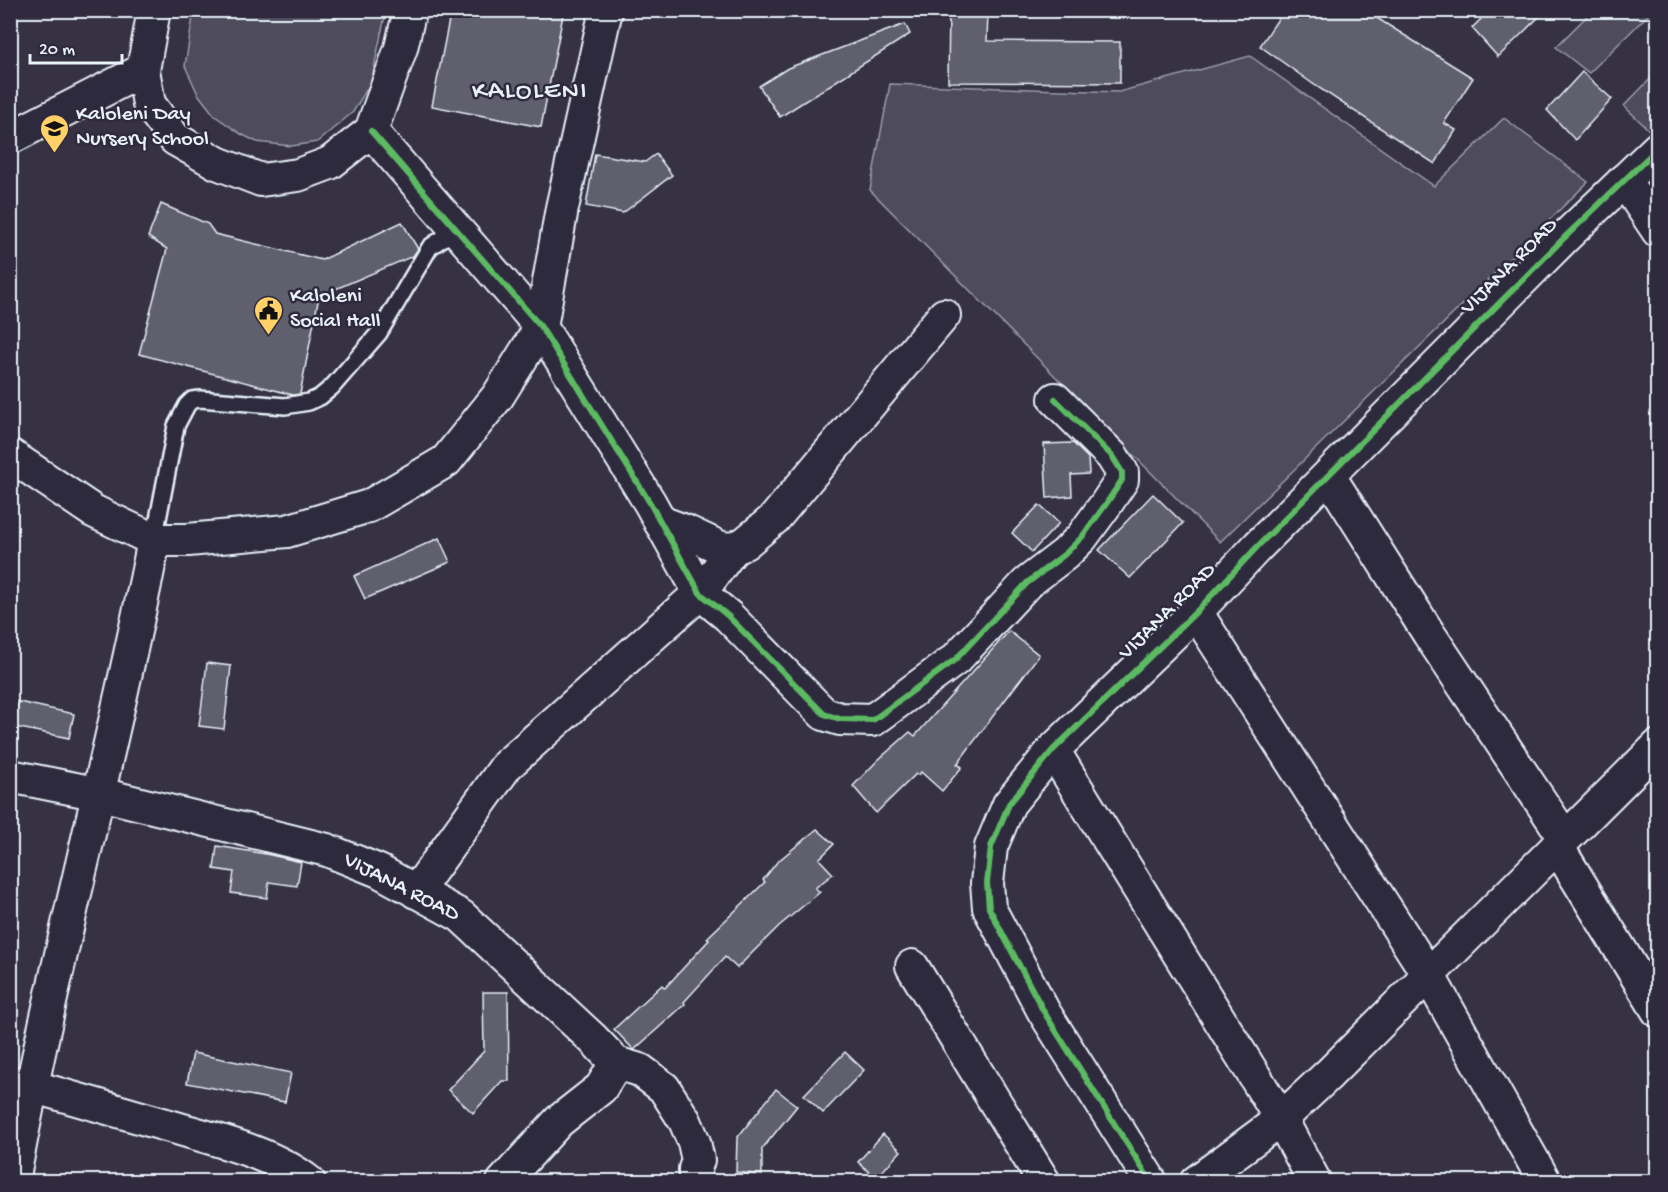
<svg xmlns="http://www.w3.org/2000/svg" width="1668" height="1192" font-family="'Gochi Hand',sans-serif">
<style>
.green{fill:#4d4b5c;stroke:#9a9eaa;stroke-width:1.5}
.building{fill:#605e6e;stroke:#e8f1f8;stroke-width:1.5}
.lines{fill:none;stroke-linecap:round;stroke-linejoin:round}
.lane-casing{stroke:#e8f1f8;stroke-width:20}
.street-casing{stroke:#e8f1f8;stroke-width:36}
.lane{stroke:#2f2a3d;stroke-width:15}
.street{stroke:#2f2a3d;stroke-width:32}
.cycleway-casing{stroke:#2f2a3d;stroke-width:10}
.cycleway{stroke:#5cba63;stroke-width:6}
.labels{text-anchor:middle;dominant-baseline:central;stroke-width:5;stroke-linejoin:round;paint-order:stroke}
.poi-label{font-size:22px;fill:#e8f1f8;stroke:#2f2a3d;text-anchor:start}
.street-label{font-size:22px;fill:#e8f1f8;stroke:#2f2a3d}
.quarter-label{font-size:26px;letter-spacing:1.5px;fill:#e8f1f8;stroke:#2f2a3d}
</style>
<rect width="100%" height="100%" fill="#363244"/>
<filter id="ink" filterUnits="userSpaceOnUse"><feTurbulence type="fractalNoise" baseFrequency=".0167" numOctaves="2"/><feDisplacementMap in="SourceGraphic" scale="12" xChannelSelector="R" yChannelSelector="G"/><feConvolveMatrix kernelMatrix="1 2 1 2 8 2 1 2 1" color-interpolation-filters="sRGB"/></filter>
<g filter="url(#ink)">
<g class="green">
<path d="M 1593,10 L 1652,11 L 1589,73 L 1556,47 Z"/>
<path d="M 194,11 L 194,10 L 386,11 L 371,82 L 353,112 L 317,142 L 291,146 L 257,142 L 241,134 L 215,116 L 198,94 L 185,66 Z"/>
<path d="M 1250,56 L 1434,186 L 1504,118 L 1588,182 L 1220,542 L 870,190 L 890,84 L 1119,92 Z"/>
<path d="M 1657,72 L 1657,121 L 1649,130 L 1624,106 Z"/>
</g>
<g class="building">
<path d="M 451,10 L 564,10 L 541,127 L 432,106 Z"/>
<path d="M 949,10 L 988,10 L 987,41 L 1120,42 L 1120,83 L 948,82 Z"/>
<path d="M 1284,10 L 1364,10 L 1473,78 L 1444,123 L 1456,130 L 1435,164 L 1313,84 L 1260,46 Z"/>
<path d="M 1490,10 L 1546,10 L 1498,57 L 1472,28 Z"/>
<path d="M 905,24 L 910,34 L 780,117 L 759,86 L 788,68 Z"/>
<path d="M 1582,72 L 1612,99 L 1575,140 L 1547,110 Z"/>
<path d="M 595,154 L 645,162 L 656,154 L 672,175 L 623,213 L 586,206 Z"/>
<path d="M 161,204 L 208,224 L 215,234 L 322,260 L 402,222 L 418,249 L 413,256 L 319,296 L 300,394 L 293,395 L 139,354 L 167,249 L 148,237 Z"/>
<path d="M 1073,443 L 1088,458 L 1089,474 L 1071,475 L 1072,496 L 1047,498 L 1044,444 Z"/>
<path d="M 1153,494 L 1183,523 L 1130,578 L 1099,550 Z"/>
<path d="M 1039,505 L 1059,523 L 1032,552 L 1012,533 Z"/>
<path d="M 439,538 L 450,562 L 365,599 L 354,576 Z"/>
<path d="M 1009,631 L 1039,655 L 957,764 L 962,767 L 942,791 L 921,772 L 918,775 L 916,774 L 876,813 L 853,786 L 878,760 L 910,732 L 915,736 Z"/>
<path d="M 207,663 L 231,666 L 224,729 L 199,726 Z"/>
<path d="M 10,700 L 74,714 L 69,738 L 10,726 Z"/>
<path d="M 817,829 L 834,844 L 819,859 L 833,874 L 815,888 L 820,892 L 779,926 L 737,968 L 725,957 L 684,1002 L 685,1004 L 634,1050 L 614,1029 L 662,985 L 665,988 L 709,940 L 707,938 L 765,882 L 763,880 L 777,862 Z"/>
<path d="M 217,846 L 266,854 L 301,862 L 297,886 L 269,882 L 267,898 L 231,893 L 234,872 L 214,869 Z"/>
<path d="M 483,992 L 508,992 L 509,1081 L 502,1081 L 473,1113 L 448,1090 L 484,1051 Z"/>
<path d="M 845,1052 L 864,1070 L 823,1113 L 804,1095 Z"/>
<path d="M 193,1053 L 291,1073 L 285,1102 L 187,1083 Z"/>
<path d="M 776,1089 L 797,1106 L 762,1149 L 762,1175 L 736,1172 L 737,1138 Z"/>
<path d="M 883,1134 L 901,1151 L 876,1178 L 858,1162 Z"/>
</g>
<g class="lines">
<defs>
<path id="lane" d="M 154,540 L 176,426 L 187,405 L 192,400 L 200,399 L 285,406 L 309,402 L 320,397 L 332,387 L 379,333 L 430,247 L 455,230"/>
<g id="street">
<path d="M 154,10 L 143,70 L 149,104 L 175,139 L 217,163 L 261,180 L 298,175 L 330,163 L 371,131 L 401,48 L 410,10"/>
<path d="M 371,131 L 541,327 L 650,503 L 700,593 L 728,616 L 824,714 L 840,719 L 873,720 L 956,659 L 1027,583 L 1065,554 L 1082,537 L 1106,504 L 1122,480 L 1122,472 L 1112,456 L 1055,399"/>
<path d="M 10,138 L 143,70"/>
<path d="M 1624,180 L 1658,231"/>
<path d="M 10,455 L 93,511 L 154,540 L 188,540 L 287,531 L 369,506 L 446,461 L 498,396 L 541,327 L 562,208 L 606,10"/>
<path d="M 1329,476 L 1429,634 L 1565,838"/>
<path d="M 660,522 L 685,531 L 721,548 L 733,549 L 745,543 L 774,519 L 944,315"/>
<path d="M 1196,612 L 1429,976 L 1545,1182"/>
<path d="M 1053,750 L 1281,1119 L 1315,1182"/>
<path d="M 10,776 L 100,794 L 327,850 L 379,871 L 461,916 L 593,1039 L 616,1063 L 601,1088 L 559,1121 L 503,1182"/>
<path d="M 1557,846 L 1658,1011"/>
<path d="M 416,892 L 507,765 L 700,593 L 733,549"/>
<path d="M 912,966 L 1044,1182"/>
<path d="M 616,1063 L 640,1070 L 664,1088 L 685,1121 L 694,1142 L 698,1160 L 695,1169 L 695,1182"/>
<path d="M 10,1082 L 31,1086 C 78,1100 126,1113 173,1127 C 217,1140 273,1153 309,1182"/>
<path d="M 13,1182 C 53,966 112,755 154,540"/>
<path d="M 1151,1182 L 1044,1012 L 989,908 L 987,883 L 991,847 L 1009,804 L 1053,750 L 1196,612 L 1258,546 L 1564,238 L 1658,148"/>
<path d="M 1196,1182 L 1281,1119 L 1329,1074 L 1658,746"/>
</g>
</defs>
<use href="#lane" class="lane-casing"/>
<use href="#street" class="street-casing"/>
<use href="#lane" class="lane"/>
<use href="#street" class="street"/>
<defs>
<g id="cycleway">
<path d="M 371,131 L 541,327 L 650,503 L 700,593 L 728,616 L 824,714 L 840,719 L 873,720 L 956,659 L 1027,583 L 1065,554 L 1082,537 L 1106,504 L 1122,480 L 1122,472 L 1112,456 L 1055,399"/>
<path d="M 1151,1182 L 1044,1012 L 989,908 L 987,883 L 991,847 L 1009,804 L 1053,750 L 1196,612 L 1258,546 L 1564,238 L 1658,148"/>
</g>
</defs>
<use href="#cycleway" class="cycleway-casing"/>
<use href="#cycleway" class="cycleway"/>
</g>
</g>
<defs>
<symbol id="school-pin" viewBox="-11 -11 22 30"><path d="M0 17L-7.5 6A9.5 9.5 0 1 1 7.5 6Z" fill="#ffd166" stroke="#2f2a3d"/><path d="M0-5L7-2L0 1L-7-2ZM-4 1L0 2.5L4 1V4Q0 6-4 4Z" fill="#111"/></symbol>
<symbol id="civic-pin" viewBox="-11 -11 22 30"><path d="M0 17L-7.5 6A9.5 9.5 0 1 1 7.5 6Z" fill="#ffd166" stroke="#2f2a3d"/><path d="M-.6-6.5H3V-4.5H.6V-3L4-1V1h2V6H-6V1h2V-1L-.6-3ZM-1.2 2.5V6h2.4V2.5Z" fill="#111"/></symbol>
</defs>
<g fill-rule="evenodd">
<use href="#school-pin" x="38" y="112" width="33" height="45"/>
<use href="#civic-pin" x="252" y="294" width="33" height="45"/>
</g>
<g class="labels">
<g class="poi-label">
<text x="76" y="115">Kaloleni Day<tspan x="76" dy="25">Nursery School</tspan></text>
<text x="290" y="297">Kaloleni<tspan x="290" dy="25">Social Hall</tspan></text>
</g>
<g class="street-label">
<text transform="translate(1510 267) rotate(-45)">VIJANA ROAD</text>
<text transform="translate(1168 612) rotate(-45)">VIJANA ROAD</text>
<text transform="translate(401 888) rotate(27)">VIJANA ROAD</text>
</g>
<g class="quarter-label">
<text x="530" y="92">KALOLENI</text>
</g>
</g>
<rect width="1668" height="1192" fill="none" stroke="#2f2a3d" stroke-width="36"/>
<rect x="18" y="18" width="1632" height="1156" fill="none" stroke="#e8f1f8" stroke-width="2" filter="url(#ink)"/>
<path d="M30 54v9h92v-9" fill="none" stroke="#e8f1f8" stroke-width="3"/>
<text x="39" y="54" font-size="18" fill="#e8f1f8" stroke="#2f2a3d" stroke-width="4.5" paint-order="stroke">20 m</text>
</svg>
